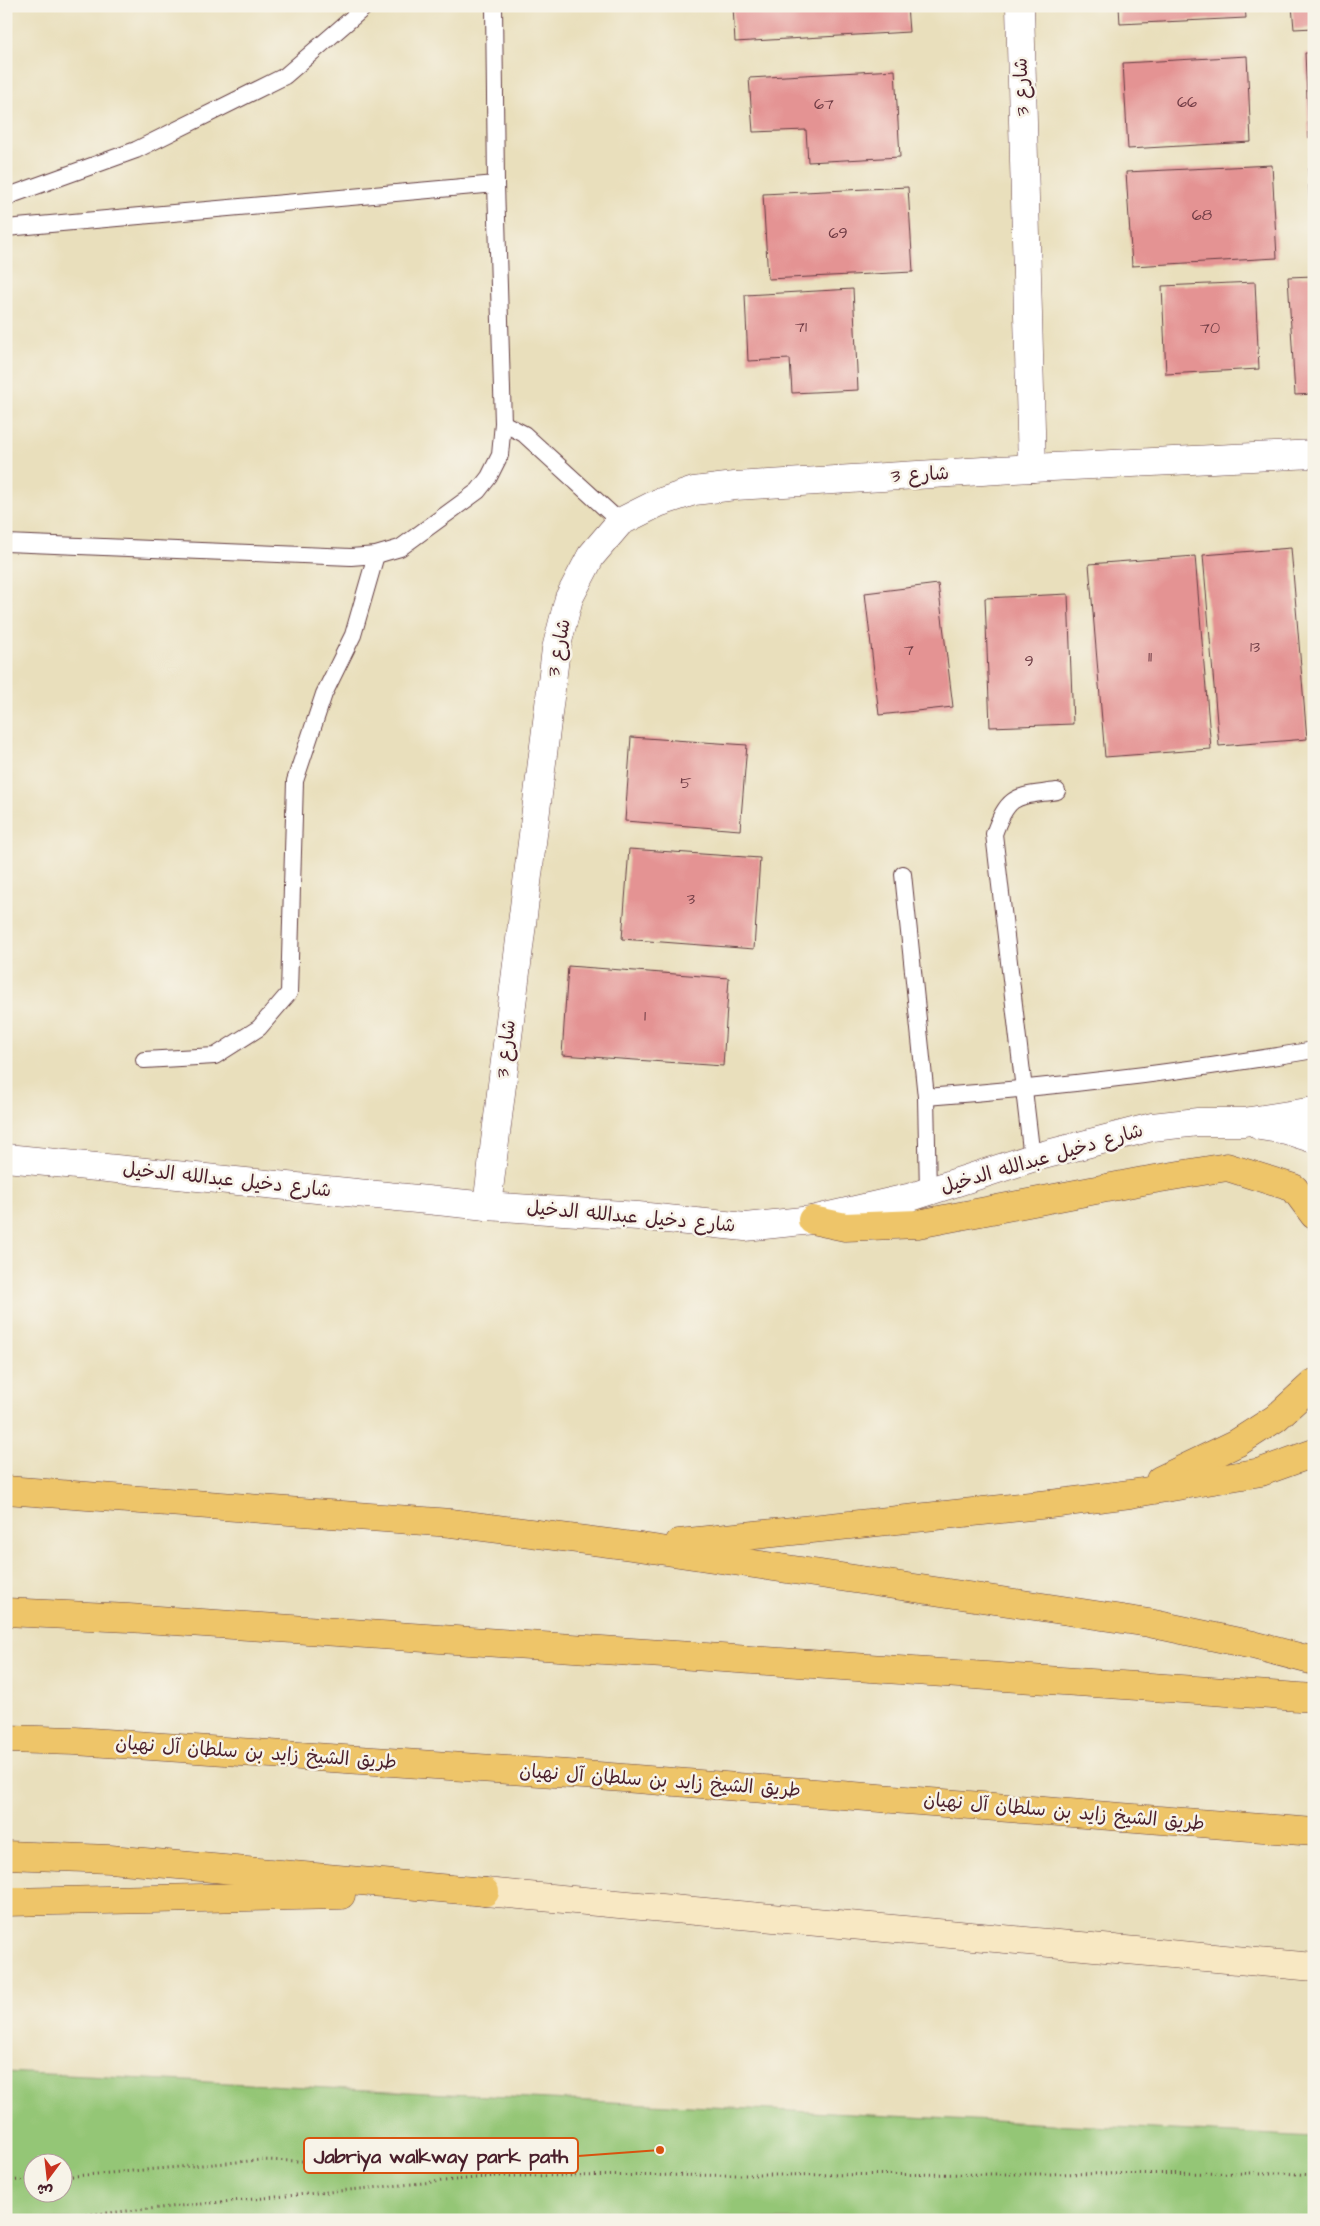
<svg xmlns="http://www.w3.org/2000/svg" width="1320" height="2226" font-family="'Architects Daughter','Playpen Sans Arabic',sans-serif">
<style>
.green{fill:#94c676;stroke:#6f7250;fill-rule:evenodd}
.building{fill:#e49393}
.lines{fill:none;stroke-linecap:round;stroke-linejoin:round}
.service-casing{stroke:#623c41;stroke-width:18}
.minor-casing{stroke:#623c41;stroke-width:29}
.secondary-casing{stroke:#623c41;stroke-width:29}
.motorway-casing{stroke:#623c41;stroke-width:29}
.path{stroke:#623c41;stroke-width:3;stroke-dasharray:1 4;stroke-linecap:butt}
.service{stroke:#fff;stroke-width:16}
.minor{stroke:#fff;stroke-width:28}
.secondary{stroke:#f8e8c3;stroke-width:28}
.motorway{stroke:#eec569;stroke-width:28}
.labels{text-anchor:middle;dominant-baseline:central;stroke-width:5;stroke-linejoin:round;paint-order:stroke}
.number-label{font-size:16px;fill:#703c45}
.street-label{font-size:19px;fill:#4a1f2b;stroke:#f7f3e8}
.leader{fill:none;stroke:#d8530f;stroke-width:2}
.callout-dot{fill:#d8530f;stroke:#f7f3e8;stroke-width:2}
.callout{fill:#f7f3e8;stroke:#d8530f;stroke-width:2}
.callout-label{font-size:20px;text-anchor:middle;font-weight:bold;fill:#4a1f2b}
</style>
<rect width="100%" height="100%" fill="#f7f3e8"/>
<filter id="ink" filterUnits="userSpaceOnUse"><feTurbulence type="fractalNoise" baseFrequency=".02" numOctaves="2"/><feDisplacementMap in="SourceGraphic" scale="10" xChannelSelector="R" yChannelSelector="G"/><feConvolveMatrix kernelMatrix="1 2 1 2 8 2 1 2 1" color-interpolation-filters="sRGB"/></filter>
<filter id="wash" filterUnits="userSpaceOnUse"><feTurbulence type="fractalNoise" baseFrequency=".0096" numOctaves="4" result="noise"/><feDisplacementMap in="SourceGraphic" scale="20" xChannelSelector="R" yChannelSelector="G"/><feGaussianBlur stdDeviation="1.12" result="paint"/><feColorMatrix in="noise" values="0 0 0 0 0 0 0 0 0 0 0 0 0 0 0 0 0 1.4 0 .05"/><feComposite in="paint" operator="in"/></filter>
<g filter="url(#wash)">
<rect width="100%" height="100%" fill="#e9dfbc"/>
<path class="green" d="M 6,2072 L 1314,2137 L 1314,2220 L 6,2220 ZM 32,2164 L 62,2164 L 62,2194 L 32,2194 Z"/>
<g id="blocks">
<g class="building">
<path d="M 733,6 L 907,6 L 909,32 L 735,42 Z"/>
<path d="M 1119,6 L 1245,6 L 1246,18 L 1120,24 Z"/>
<path d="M 1292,6 L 1314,6 L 1314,28 L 1294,29 Z"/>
<path d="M 1305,53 L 1314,53 L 1314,137 L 1309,138 Z"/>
<path d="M 1247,56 L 1251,142 L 1128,149 L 1123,63 Z"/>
<path d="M 895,70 L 900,157 L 808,162 L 806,130 L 753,132 L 749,78 Z"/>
<path d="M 1272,165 L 1277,258 L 1132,266 L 1126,172 Z"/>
<path d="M 1308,169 L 1314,169 L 1314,255 L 1312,255 Z"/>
<path d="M 908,187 L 913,272 L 768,279 L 763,194 Z"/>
<path d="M 1314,276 L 1314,394 L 1295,395 L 1288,277 Z"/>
<path d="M 1255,282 L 1259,369 L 1166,374 L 1162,286 Z"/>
<path d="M 853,289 L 858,390 L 792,393 L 790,359 L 748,361 L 745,295 Z"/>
<path d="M 1291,548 L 1307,739 L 1219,746 L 1203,555 Z"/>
<path d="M 1195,556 L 1211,749 L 1105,757 L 1089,564 Z"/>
<path d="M 938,584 L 953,707 L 879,715 L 865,593 Z"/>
<path d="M 1068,594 L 1073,724 L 990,727 L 985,598 Z"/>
<path d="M 631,737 L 747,745 L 740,830 L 625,821 Z"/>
<path d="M 629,849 L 760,858 L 754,949 L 622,939 Z"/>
<path d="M 568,966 L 729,978 L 723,1066 L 562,1055 Z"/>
</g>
</g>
</g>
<g filter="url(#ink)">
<use href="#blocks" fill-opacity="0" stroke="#623c41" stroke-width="1"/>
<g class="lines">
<defs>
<g id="service">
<path d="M 6,199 L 14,194 L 136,150 L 285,76 L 366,6"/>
<path d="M 6,228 L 496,184"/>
<path d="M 503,423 L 524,434 L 620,522"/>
<path d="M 6,543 L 351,557 L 376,555 L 400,548 L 478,491 L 489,477 L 500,455 L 503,423 L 496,184 L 494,6"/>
<path d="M 903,874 L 926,1097 L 928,1192"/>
<path d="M 144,1060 L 215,1056 L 259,1028 L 289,993 L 295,781 L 324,694 L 353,635 L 376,555"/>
<path d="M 926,1097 C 1055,1087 1185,1072 1314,1050"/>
<path d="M 1032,1158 L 994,834 C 1009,792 1017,797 1057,791"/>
</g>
<g id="minor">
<path d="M 1020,6 L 1032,468"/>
<path d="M 1260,1126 L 1286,1130 L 1314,1139"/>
<path d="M 6,1158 L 487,1206 L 638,1216 L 745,1227 L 812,1220 L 908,1198 L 1032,1158 L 1152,1127 L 1198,1122 L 1244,1122 L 1314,1111"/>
<path d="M 487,1206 L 556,649 L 569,598 L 591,556 L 620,522 L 658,503 L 694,491 L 735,486 L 1032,468 L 1314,454"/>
</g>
<path id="secondary" d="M 485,1892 L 1314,1967"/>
<g id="motorway">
<path d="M 812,1220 L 845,1227 L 918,1224 L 1143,1181 L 1227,1167 L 1294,1188 L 1314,1215"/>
<path d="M 1160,1480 L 1237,1443 L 1276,1418 L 1314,1383"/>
<path d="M 6,1490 L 451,1523 L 640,1547 L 1149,1623 L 1253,1645 L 1314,1661"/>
<path d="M 679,1543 L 1059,1503 L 1130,1494 L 1261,1472 L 1314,1453"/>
<path d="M 6,1612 L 129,1618 L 1314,1698"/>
<path d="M 6,1739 L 75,1741 L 598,1776 L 1314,1832"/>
<path d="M 6,1855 L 110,1859 L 485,1892"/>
<path d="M 6,1902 L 341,1895"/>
</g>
</defs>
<use href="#service" class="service-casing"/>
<use href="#minor" class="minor-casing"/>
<use href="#secondary" class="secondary-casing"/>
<use href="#motorway" class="motorway-casing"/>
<g class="path">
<path d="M 62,2177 L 261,2160 L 336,2162 L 489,2175"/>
<path d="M 6,2181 L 32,2179"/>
<path d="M 32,2220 L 497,2176 L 1280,2173 L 1314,2175"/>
</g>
<use href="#service" class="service"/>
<use href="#minor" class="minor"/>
<use href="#secondary" class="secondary"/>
<use href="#motorway" class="motorway"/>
</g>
</g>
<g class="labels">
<g class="number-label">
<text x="1187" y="102">66</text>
<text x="824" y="104">67</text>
<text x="1202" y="215">68</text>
<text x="838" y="233">69</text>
<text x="801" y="327">71</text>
<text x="1210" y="328">70</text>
<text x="1255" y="647">13</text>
<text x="909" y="650">7</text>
<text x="1150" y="657">11</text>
<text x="1029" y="661">9</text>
<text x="686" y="783">5</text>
<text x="691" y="899">3</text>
<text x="645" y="1016">1</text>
</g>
<g class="street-label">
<text transform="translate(1022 87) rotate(-92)">شارع 3</text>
<text transform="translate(920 475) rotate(-3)">شارع 3</text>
<text transform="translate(559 648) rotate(-79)">شارع 3</text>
<text transform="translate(506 1049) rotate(-83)">شارع 3</text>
<text transform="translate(1042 1159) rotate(-16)">شارع دخيل عبدالله الدخيل</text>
<text transform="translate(227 1180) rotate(6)">شارع دخيل عبدالله الدخيل</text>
<text transform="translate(631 1217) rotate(5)">شارع دخيل عبدالله الدخيل</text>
<text transform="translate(256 1753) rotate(4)">طريق الشيخ زايد بن سلطان آل نهيان</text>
<text transform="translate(660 1781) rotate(4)">طريق الشيخ زايد بن سلطان آل نهيان</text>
<text transform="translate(1064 1812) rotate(5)">طريق الشيخ زايد بن سلطان آل نهيان</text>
</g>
</g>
<path class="leader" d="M660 2150L578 2156"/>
<circle class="callout-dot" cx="660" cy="2150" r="5"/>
<rect class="callout" x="304" y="2138" width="274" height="35" rx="5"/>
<g class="callout-label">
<text x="441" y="2163">Jabriya walkway park path</text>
</g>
<rect width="1320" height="2226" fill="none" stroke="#f7f3e8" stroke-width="25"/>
<g transform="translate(48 2178) rotate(195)"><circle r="24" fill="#f7f3e8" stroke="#b29e9c"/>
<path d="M0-4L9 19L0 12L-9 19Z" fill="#c8321e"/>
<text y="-8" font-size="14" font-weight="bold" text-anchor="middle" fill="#4a1f2b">ش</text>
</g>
</svg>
